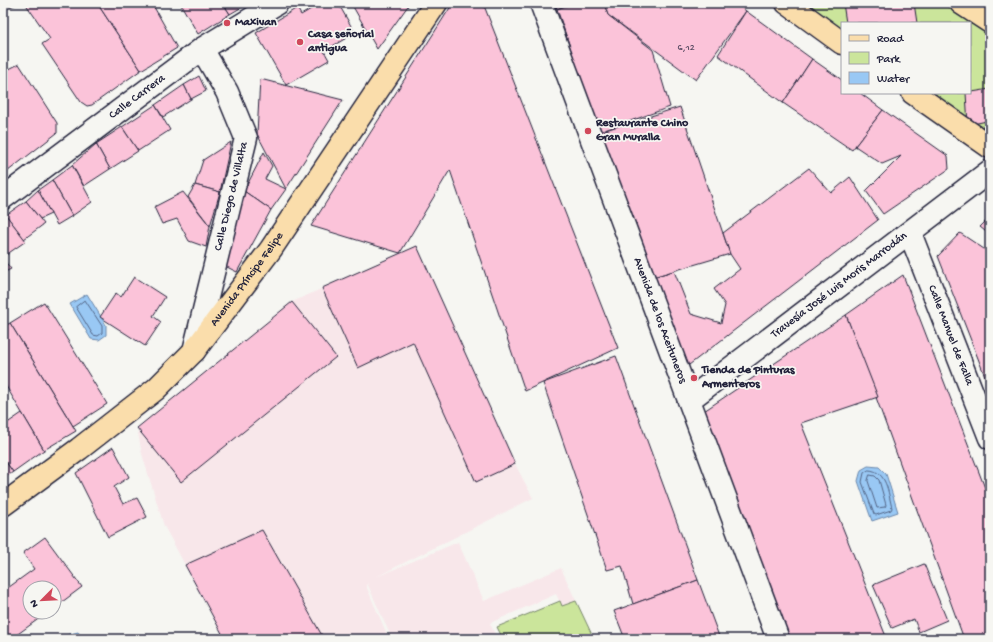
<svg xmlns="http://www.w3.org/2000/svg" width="993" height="642" font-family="'Gochi Hand',sans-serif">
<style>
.built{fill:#f8e7ea}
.green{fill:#cbe59b;stroke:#76846b}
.water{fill:#99c8f4;stroke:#6986aa}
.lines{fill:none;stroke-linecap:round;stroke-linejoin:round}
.shore{stroke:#526485;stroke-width:1}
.building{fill:#fbc3d9;stroke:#22223b}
.minor-casing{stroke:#22223b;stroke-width:25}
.major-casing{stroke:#22223b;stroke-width:25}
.minor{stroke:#f6f6f2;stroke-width:22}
.major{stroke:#faddab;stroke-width:22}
.poi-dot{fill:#d1495b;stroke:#f6f6f2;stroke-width:1.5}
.labels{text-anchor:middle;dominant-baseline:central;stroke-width:3.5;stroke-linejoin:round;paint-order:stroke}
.number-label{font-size:10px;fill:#584a62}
.poi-label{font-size:12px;font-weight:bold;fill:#22223b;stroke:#f6f6f2;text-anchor:start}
.street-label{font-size:12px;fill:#22223b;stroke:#f6f6f2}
</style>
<rect width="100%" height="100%" fill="#f6f6f2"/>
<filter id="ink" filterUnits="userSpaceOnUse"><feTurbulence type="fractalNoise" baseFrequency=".025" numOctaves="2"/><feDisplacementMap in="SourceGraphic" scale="8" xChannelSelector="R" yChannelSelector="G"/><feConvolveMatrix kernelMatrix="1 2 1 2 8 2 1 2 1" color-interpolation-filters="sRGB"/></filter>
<g filter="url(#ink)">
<path class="built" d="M 417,246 L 515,464 L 533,498 L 376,577 L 458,542 L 484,601 L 561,568 L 576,601 L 562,606 L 556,594 L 490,623 L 497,639 L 392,639 L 367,583 L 367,588 L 389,639 L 225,639 L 164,526 L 142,454 L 137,428 L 292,302 Z"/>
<g class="green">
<path d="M 801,3 L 945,3 L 990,32 L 990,135 L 929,93 L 970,93 L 970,23 L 842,23 L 842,33 Z"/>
<path d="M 560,601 L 562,606 L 576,601 L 594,639 L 503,639 L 497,627 Z"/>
</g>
<g class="water">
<path d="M 87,294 L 106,325 L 106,335 L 99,340 L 91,339 L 70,304 Z"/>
<path d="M 868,466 L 879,467 L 886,474 L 898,512 L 872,521 L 858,481 L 861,470 Z"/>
<path d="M 78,632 L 83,639 L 66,639 L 67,635 Z"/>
</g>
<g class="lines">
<g class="shore">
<path d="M 85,300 L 102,326 L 102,333 L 98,336 L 93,335 L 76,307 Z"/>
<path d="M 869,470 C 887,471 888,493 892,508 L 891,510 L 876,515 L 874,514 L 862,482 L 864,473 Z"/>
<path d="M 870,475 L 875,476 L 879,480 L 886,505 L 885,507 L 877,508 L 868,481 Z"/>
</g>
</g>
<g class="building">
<path d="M 8,3 L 19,3 L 10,7 Z"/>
<path d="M 25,3 L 97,3 L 141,70 L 92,105 L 87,106 L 81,102 L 42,44 L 50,39 Z"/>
<path d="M 97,3 L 149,3 L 154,7 L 177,48 L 141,70 Z"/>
<path d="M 180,3 L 223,3 L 230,14 L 198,34 Z"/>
<path d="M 223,3 L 249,3 L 230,14 Z"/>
<path d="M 321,3 L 338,3 L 355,33 L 324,51 L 329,60 L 286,85 L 256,33 L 297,8 L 301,15 Z"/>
<path d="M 351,3 L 410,3 L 377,49 Z"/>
<path d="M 453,3 L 483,3 L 618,348 L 525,391 L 450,170 L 400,253 L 311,226 Z"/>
<path d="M 555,3 L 574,3 L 557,9 Z"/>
<path d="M 574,3 L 604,3 L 608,15 L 653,50 L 670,107 L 599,132 L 557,9 Z"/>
<path d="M 604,3 L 736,3 L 746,11 L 696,80 L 608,15 Z"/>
<path d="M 843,3 L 914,3 L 917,23 L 846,23 Z"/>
<path d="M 746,11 L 812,59 L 783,103 L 718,55 Z"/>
<path d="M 812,59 L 842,80 L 842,93 L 860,93 L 883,110 L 852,150 L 783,103 Z"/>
<path d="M 19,64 L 57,123 L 57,133 L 3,175 L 3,68 L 5,71 Z"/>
<path d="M 199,76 L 206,91 L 191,99 L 184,85 Z"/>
<path d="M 260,79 L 343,100 L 286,189 L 257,134 Z"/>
<path d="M 184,85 L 191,99 L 163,117 L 155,105 Z"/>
<path d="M 990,89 L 990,141 L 989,141 L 987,121 L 968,125 L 966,93 Z"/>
<path d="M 155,105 L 170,130 L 138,151 L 122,127 Z"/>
<path d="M 680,107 L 730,254 L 653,277 L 599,132 Z"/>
<path d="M 883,110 L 948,156 L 949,169 L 883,214 L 866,191 L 901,156 L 882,164 L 855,146 Z"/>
<path d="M 122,127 L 138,151 L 110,169 L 96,144 Z"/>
<path d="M 231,142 L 220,192 L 195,185 L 203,160 Z"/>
<path d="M 96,144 L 110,169 L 84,186 L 72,165 Z"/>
<path d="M 264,152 L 272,166 L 265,179 L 286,189 L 271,210 L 244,191 Z"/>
<path d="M 72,165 L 92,202 L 72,216 L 52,180 Z"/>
<path d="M 809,168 L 831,193 L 850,177 L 878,220 L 689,365 L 686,363 L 653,277 L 674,271 L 691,314 L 721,323 L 725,305 L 714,289 L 740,269 L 730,254 L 723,233 Z"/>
<path d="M 52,180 L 72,216 L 57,225 L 38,190 Z"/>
<path d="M 195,185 L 220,192 L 210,226 L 188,197 Z"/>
<path d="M 38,190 L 51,214 L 40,219 L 26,201 Z"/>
<path d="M 244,191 L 271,210 L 237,272 L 225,266 Z"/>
<path d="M 183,192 L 210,226 L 206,247 L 189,241 L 177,219 L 162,224 L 154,207 Z"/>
<path d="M 26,201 L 44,224 L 24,239 L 6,215 Z"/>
<path d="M 6,215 L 26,241 L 3,257 L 3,218 Z"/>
<path d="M 990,217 L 990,235 L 980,227 Z"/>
<path d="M 960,233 L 990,253 L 990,389 L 938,256 Z"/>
<path d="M 417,246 L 515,464 L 476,482 L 413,342 L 358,368 L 322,288 Z"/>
<path d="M 3,259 L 11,269 L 3,273 Z"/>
<path d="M 903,275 L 990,501 L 990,639 L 964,639 L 846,315 Z"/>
<path d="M 134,277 L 165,297 L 153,316 L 161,322 L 145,346 L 100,317 L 116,293 L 121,297 Z"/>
<path d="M 44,302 L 107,404 L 73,426 L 10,323 Z"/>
<path d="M 292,302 L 336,357 L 181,482 L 137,428 Z"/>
<path d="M 846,315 L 878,397 L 801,423 L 887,639 L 787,639 L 704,411 Z"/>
<path d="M 10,323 L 76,431 L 44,450 L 3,381 L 3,327 Z"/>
<path d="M 616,356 L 698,580 L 633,604 L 622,566 L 607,570 L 543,383 Z"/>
<path d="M 22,413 L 44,450 L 13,472 L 3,458 L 3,426 Z"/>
<path d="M 113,447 L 129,477 L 114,487 L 123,504 L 137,498 L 147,517 L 108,537 L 76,473 Z"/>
<path d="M 3,458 L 13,472 L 3,479 Z"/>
<path d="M 262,530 L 324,639 L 225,639 L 185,565 Z"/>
<path d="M 45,537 L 82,587 L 54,608 L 54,588 L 30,588 L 30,612 L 48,612 L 11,639 L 3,639 L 3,588 L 5,590 L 34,569 L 23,553 Z"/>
<path d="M 924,564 L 947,620 L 919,632 L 914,619 L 892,628 L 873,585 Z"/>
<path d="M 698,580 L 720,639 L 625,639 L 614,611 Z"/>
</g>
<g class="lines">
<defs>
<g id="minor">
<path id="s1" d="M 541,3 L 778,639"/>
<path id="s2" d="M 3,198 L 202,49 L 277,3"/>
<path id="s3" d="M 910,233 L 990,438"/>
<path id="s4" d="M 194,351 L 246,138 L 227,92 L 202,49"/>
<path id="s5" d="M 689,400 L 990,171"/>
</g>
<g id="major">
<path d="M 787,3 L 842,43"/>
<path d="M 961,3 L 990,22"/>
<path d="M 913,93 L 990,147"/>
<path id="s6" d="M 3,505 L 79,449 L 156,389 L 194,351 L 271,249 L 436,3"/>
</g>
</defs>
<use href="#minor" class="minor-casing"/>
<use href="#major" class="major-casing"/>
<use href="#minor" class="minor"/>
<use href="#major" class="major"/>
</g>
</g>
<g class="poi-dot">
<circle cx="227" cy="23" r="4"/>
<circle cx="300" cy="42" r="4"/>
<circle cx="588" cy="131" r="4"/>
<circle cx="694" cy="378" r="4"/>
</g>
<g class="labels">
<g class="number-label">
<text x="686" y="48">6,12</text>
</g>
<g class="poi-label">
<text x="235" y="23">Maxivan</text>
<text x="308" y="35">Casa señorial<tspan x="308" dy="14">antigua</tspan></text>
<text x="596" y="124">Restaurante Chino<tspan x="596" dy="14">Gran Muralla</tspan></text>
<text x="702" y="371">Tienda de Pinturas<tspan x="702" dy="14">Armenteros</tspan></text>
</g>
<g class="street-label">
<text stroke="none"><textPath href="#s2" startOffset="168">Calle Carrera</textPath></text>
<text stroke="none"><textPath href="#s4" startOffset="159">Calle Diego de Villalta</textPath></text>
<text stroke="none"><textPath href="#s6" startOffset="335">Avenida Príncipe Felipe</textPath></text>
<text stroke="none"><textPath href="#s5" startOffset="189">Travesía José Luis Moris Marrodán</textPath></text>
<text stroke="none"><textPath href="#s1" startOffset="339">Avenida de los Aceituneros</textPath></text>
<text stroke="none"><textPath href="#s3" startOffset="110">Calle Manuel de Falla</textPath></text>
</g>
</g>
<rect width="993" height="642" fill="none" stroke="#f6f6f2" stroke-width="16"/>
<rect x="8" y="8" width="977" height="626" fill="none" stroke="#22223b" stroke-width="1.5" filter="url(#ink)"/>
<rect x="841" y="22" width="130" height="72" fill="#f6f6f2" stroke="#a1a1a9"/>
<rect x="849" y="35" width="20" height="6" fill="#faddab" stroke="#a1a1a9"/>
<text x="877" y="42" font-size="12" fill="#22223b">Road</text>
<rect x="849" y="52" width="20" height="12" fill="#cbe59b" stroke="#a1a1a9"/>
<text x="877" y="62" font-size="12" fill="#22223b">Park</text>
<rect x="849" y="72" width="20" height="12" fill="#99c8f4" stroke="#a1a1a9"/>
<text x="877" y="82" font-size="12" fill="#22223b">Water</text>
<g transform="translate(42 600) rotate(246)"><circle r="19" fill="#f6f6f2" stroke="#a1a1a9"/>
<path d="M0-3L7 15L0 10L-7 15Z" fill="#d1495b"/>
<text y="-6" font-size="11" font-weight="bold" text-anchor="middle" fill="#22223b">N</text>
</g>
</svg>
